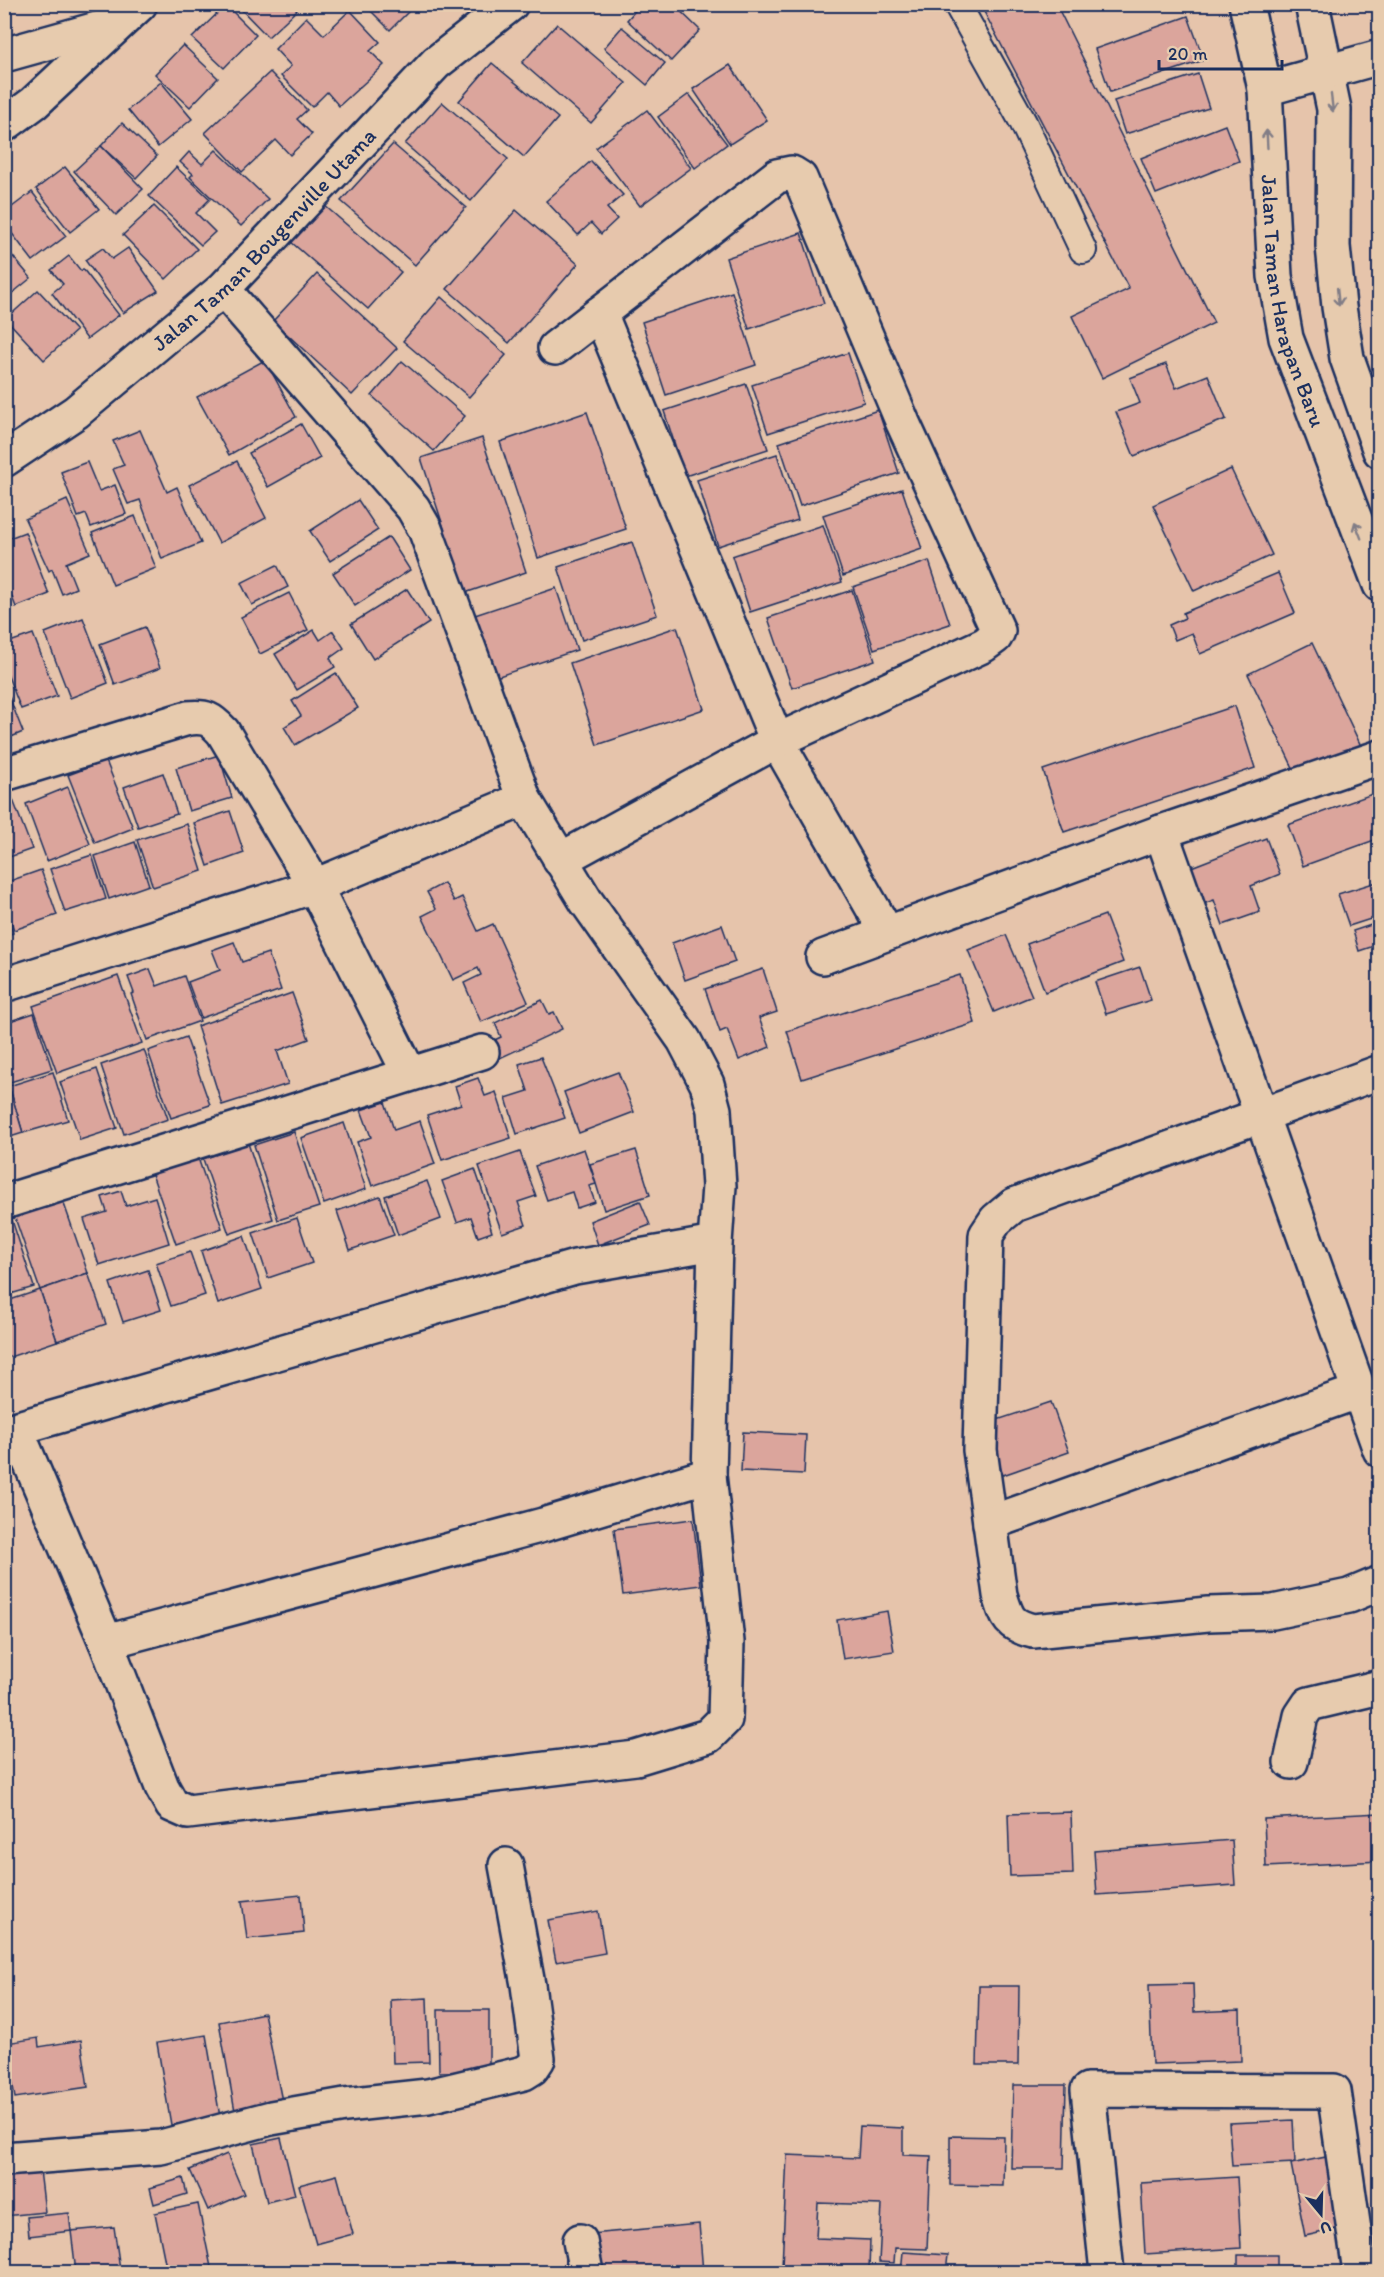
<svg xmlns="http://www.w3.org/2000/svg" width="1384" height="2277" font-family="Itim,sans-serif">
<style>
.building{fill:#dba59c;stroke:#1b2f5e;stroke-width:1.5}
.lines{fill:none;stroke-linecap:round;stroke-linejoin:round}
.lane-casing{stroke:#1b2f5e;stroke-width:30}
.street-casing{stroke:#1b2f5e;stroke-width:38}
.lane{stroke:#e7cbae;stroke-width:26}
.street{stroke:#e7cbae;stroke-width:33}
.oneway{stroke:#817d86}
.labels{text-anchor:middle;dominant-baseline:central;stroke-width:6;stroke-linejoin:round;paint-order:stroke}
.street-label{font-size:22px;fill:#1b2f5e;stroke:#e7cbae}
</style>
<rect width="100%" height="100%" fill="#e6c4ab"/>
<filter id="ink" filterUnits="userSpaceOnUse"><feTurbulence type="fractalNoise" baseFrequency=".0167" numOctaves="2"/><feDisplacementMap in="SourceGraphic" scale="12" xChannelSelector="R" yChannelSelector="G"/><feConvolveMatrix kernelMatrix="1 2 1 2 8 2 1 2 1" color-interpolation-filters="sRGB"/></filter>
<g filter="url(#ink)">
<g class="building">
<path d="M 236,4 L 292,4 L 297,10 L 268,37 Z"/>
<path d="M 364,4 L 416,4 L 390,30 Z"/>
<path d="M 641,4 L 673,4 L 700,30 L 671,61 L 627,20 Z"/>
<path d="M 980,4 L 1056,4 L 1214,323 L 1102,378 L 1072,316 L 1129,289 Z"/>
<path d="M 226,5 L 256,35 L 224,68 L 192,38 Z"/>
<path d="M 350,10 L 380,42 L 370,51 L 384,65 L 339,106 L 327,92 L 312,107 L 281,76 L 291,66 L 275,49 L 306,17 L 324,35 Z"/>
<path d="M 1188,16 L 1204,60 L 1110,92 L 1095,49 Z"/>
<path d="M 557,24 L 626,83 L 591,123 L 522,63 Z"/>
<path d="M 622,27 L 665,63 L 647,85 L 604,48 Z"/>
<path d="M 183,45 L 218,78 L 190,107 L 155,74 Z"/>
<path d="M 492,63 L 558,118 L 524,157 L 459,101 Z"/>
<path d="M 730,65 L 767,120 L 730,144 L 693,89 Z"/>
<path d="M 270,72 L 307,110 L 297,119 L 312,134 L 290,155 L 276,140 L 242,172 L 205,133 Z"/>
<path d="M 1198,74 L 1209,108 L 1125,134 L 1114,101 Z"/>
<path d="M 161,82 L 192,119 L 158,147 L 128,110 Z"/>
<path d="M 1380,93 L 1380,164 L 1377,164 L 1373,94 Z"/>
<path d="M 689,94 L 727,144 L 695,168 L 658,117 Z"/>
<path d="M 442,102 L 508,159 L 471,201 L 405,144 Z"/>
<path d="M 647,110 L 691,168 L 640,206 L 596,148 Z"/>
<path d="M 122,123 L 157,156 L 136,178 L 101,146 Z"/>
<path d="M 1225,125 L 1239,161 L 1156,194 L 1141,158 Z"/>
<path d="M 393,144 L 466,207 L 415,265 L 341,201 Z"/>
<path d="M 101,146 L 143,189 L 116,215 L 74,171 Z"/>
<path d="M 216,150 L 268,199 L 241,226 L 190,177 L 193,174 L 180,162 L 189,152 L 202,164 Z"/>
<path d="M 591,161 L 623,195 L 607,208 L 617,219 L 601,234 L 591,223 L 578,235 L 546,201 Z"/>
<path d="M 65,167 L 99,209 L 70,232 L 36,189 Z"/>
<path d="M 176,167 L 210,199 L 196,213 L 215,232 L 201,245 L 149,196 Z"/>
<path d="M 32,192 L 66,236 L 33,261 L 4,223 L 4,213 Z"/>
<path d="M 324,205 L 401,272 L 368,309 L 291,242 Z"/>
<path d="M 154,206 L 197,249 L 166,279 L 123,235 Z"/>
<path d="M 516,210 L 578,264 L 509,343 L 447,289 Z"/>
<path d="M 801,233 L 824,303 L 749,329 L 726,258 Z"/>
<path d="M 4,246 L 31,278 L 4,300 Z"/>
<path d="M 103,248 L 112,259 L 128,248 L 158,291 L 123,313 L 85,260 Z"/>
<path d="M 69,256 L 81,271 L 83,269 L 119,315 L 87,339 L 52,293 L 63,284 L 51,270 Z"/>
<path d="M 317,274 L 397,348 L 352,395 L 273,321 Z"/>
<path d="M 38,290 L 76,331 L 44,360 L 6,319 Z"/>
<path d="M 732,292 L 756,365 L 666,395 L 642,322 Z"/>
<path d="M 441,297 L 506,355 L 469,397 L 403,341 Z"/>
<path d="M 848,353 L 864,402 L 768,433 L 752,385 Z"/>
<path d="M 265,360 L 296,417 L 229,455 L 197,397 Z"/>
<path d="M 402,361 L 465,416 L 434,451 L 372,396 Z"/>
<path d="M 1166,364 L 1176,388 L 1208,375 L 1226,419 L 1134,456 L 1116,412 L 1140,403 L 1130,378 Z"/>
<path d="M 746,384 L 768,449 L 685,476 L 664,411 Z"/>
<path d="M 878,410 L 899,473 L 800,506 L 779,443 Z"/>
<path d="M 587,412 L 626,529 L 538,558 L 500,442 Z"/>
<path d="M 301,424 L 320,458 L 268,487 L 249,453 Z"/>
<path d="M 140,430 L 167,492 L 177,487 L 201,543 L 162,559 L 140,500 L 128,504 L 113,469 L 124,465 L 113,441 Z"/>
<path d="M 482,438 L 526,572 L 465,593 L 421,458 Z"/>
<path d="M 777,454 L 798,520 L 718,546 L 697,480 Z"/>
<path d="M 237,461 L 266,518 L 219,543 L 189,485 Z"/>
<path d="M 87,462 L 99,491 L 115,485 L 126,514 L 91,527 L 86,514 L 78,517 L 61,472 Z"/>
<path d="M 1231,469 L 1272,555 L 1194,591 L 1153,505 Z"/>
<path d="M 902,489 L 922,549 L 843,576 L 823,515 Z"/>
<path d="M 67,500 L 90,553 L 66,563 L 76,588 L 62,594 L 52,569 L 49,571 L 25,519 Z"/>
<path d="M 358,500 L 378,530 L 330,561 L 310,531 Z"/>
<path d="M 135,516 L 156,568 L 113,585 L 92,533 Z"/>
<path d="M 823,525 L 842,582 L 750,612 L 732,556 Z"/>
<path d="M 25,532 L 49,594 L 16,607 L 4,577 L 4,540 Z"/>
<path d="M 389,537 L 410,570 L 355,606 L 333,573 Z"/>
<path d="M 632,542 L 657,615 L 582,640 L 558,567 Z"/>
<path d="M 929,561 L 950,624 L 874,649 L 853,587 Z"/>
<path d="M 277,565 L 288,587 L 252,605 L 241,583 Z"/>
<path d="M 1278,573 L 1295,613 L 1200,654 L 1192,633 L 1175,640 L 1169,625 L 1185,618 L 1183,613 Z"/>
<path d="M 556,588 L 577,650 L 490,679 L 469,617 Z"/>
<path d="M 407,589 L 429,623 L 373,659 L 351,624 Z"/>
<path d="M 852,590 L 875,660 L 792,688 L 768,618 Z"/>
<path d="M 289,593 L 308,630 L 260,654 L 241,617 Z"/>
<path d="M 83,618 L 108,683 L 70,698 L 45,633 Z"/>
<path d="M 145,627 L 160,668 L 115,685 L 100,644 Z"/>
<path d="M 677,627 L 704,709 L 597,745 L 570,663 Z"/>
<path d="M 314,630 L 320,640 L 333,631 L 344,648 L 330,658 L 335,667 L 297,690 L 275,654 Z"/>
<path d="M 33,634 L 57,696 L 21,709 L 4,666 L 4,644 Z"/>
<path d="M 1312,643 L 1361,746 L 1297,776 L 1248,674 Z"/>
<path d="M 336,673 L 358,708 L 295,745 L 284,727 L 301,716 L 292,701 Z"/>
<path d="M 4,684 L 23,732 L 4,740 Z"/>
<path d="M 1235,706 L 1255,768 L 1064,832 L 1043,770 Z"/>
<path d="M 219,755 L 232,798 L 189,811 L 176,768 Z"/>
<path d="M 106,761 L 133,828 L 95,843 L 68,775 Z"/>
<path d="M 163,773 L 177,814 L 138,827 L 124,787 Z"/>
<path d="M 8,787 L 32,849 L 4,859 L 4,789 Z"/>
<path d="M 68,787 L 90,844 L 47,861 L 26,804 Z"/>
<path d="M 1380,791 L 1380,838 L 1303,866 L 1288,825 Z"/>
<path d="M 230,811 L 244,853 L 208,866 L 194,823 Z"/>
<path d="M 187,824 L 202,871 L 153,887 L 137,840 Z"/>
<path d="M 1266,838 L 1280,874 L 1251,886 L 1260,912 L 1223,925 L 1214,900 L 1195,907 L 1181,871 Z"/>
<path d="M 135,842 L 149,885 L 109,899 L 95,856 Z"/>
<path d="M 92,855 L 106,899 L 65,912 L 50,869 Z"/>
<path d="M 41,870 L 57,915 L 14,930 L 4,903 L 4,883 Z"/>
<path d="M 1380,881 L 1380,916 L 1349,926 L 1338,894 Z"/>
<path d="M 444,883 L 454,901 L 462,897 L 478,931 L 493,924 L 528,1002 L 481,1022 L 464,983 L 481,975 L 478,968 L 453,980 L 422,916 L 436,909 L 427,892 Z"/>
<path d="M 4,907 L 13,933 L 4,936 Z"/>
<path d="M 1105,915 L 1123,962 L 1045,992 L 1027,944 Z"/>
<path d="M 1380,922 L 1380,944 L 1359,951 L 1353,931 Z"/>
<path d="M 722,925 L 735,962 L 685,980 L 672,943 Z"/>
<path d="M 1006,935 L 1032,996 L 994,1012 L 968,950 Z"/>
<path d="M 234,942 L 242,962 L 268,953 L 281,990 L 201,1018 L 188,982 L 220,970 L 212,950 Z"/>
<path d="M 1140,967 L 1151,1000 L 1106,1014 L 1095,982 Z"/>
<path d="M 150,969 L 157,986 L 184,976 L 200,1021 L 147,1040 L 131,994 L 134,993 L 128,977 Z"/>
<path d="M 763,969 L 777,1012 L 759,1018 L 770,1047 L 739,1060 L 727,1029 L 720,1032 L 705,989 Z"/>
<path d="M 960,975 L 975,1023 L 802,1079 L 787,1031 Z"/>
<path d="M 118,976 L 142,1043 L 57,1073 L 33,1006 Z"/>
<path d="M 292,993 L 309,1039 L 277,1051 L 288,1084 L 222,1105 L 197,1026 Z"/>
<path d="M 542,1000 L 549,1014 L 554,1012 L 562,1029 L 487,1064 L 479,1047 L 501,1037 L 495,1023 Z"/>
<path d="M 34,1013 L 52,1069 L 7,1083 L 4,1023 Z"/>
<path d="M 186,1037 L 210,1105 L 171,1118 L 148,1051 Z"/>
<path d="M 144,1050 L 168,1119 L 124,1134 L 101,1065 Z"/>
<path d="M 541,1057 L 565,1118 L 517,1134 L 506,1098 L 528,1091 L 519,1064 Z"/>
<path d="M 97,1069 L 117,1128 L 80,1140 L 60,1082 Z"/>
<path d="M 53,1072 L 68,1120 L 23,1133 L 9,1086 Z"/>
<path d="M 618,1072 L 634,1112 L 579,1133 L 564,1092 Z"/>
<path d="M 478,1078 L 485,1096 L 496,1092 L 511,1138 L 442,1160 L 427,1115 L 461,1104 L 455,1086 Z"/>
<path d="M 9,1086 L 23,1133 L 4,1139 L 4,1087 Z"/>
<path d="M 385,1102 L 394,1130 L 420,1121 L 435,1164 L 372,1186 L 357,1142 L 371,1137 L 361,1110 Z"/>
<path d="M 344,1123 L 366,1189 L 324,1204 L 301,1138 Z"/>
<path d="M 294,1132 L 319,1207 L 278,1220 L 254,1145 Z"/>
<path d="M 248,1143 L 273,1219 L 229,1234 L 203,1159 Z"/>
<path d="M 584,1149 L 596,1184 L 589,1186 L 595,1202 L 577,1208 L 572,1192 L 547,1200 L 535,1166 Z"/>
<path d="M 636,1150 L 650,1195 L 604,1210 L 590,1164 Z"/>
<path d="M 520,1152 L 536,1196 L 518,1202 L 526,1225 L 502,1233 L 479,1166 Z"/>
<path d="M 198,1158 L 222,1228 L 176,1244 L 152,1174 Z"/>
<path d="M 475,1169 L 489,1210 L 486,1212 L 492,1232 L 478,1237 L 471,1217 L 457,1222 L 442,1181 Z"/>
<path d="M 427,1181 L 441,1219 L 398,1235 L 385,1196 Z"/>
<path d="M 121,1191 L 126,1206 L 155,1197 L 169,1243 L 99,1265 L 84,1219 L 107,1212 L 102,1197 Z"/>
<path d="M 380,1196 L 394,1235 L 350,1250 L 337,1211 Z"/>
<path d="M 62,1198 L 88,1273 L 40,1290 L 14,1215 Z"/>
<path d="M 640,1201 L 650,1225 L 598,1245 L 590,1221 Z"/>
<path d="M 10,1214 L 34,1287 L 4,1296 L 4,1216 Z"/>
<path d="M 297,1218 L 312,1263 L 268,1278 L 253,1233 Z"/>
<path d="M 244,1236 L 262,1289 L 218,1304 L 201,1251 Z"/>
<path d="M 190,1252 L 205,1295 L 171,1306 L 156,1263 Z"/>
<path d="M 148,1270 L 161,1310 L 123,1322 L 110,1283 Z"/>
<path d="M 88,1273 L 106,1324 L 57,1341 L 40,1290 Z"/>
<path d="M 40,1290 L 57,1341 L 4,1359 L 4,1302 Z"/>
<path d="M 1051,1402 L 1069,1452 L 1003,1475 L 985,1424 Z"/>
<path d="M 743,1432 L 806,1435 L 804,1474 L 741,1471 Z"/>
<path d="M 693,1519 L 701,1585 L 623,1595 L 614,1529 Z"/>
<path d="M 887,1611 L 894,1651 L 843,1659 L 837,1620 Z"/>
<path d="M 1071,1812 L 1073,1874 L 1010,1876 L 1008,1814 Z"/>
<path d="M 1380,1813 L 1380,1861 L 1266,1867 L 1264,1819 Z"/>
<path d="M 1232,1840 L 1235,1885 L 1097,1895 L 1094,1851 Z"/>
<path d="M 301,1895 L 304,1933 L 247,1939 L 242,1901 Z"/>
<path d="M 598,1911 L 605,1953 L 556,1962 L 548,1920 Z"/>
<path d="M 1193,1984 L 1194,2012 L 1240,2010 L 1241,2061 L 1152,2064 L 1149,1985 Z"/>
<path d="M 979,1986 L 1019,1986 L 1018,2065 L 977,2065 Z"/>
<path d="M 427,1998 L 429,2062 L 393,2063 L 391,2000 Z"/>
<path d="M 438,2010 L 489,2010 L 489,2071 L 439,2072 Z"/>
<path d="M 264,2013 L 282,2101 L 235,2111 L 219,2022 Z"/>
<path d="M 206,2035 L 220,2117 L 171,2125 L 157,2043 Z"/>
<path d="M 38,2038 L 39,2047 L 81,2040 L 88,2087 L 15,2098 L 6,2043 Z"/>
<path d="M 1380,2038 L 1380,2071 L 1374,2039 Z"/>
<path d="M 1013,2085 L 1066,2085 L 1064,2168 L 1011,2168 Z"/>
<path d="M 1293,2120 L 1295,2163 L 1232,2166 L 1229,2123 Z"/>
<path d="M 860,2126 L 903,2128 L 903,2155 L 931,2156 L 927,2249 L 895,2248 L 894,2263 L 879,2262 L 882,2205 L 818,2203 L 816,2238 L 870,2240 L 869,2270 L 782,2267 L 787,2155 L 858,2158 Z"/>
<path d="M 950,2136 L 1004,2137 L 1003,2186 L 950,2185 Z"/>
<path d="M 1380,2137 L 1380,2172 L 1373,2139 Z"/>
<path d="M 281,2138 L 295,2195 L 267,2202 L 253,2144 Z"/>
<path d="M 227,2154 L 244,2194 L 208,2210 L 190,2170 Z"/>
<path d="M 1326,2157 L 1341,2228 L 1305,2236 L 1291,2164 Z"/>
<path d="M 39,2162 L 45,2212 L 4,2216 L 4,2166 Z"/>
<path d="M 337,2175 L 353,2234 L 316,2244 L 299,2185 Z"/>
<path d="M 1237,2177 L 1241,2248 L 1145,2254 L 1141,2183 Z"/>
<path d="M 183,2178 L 187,2194 L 154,2204 L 150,2188 Z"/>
<path d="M 198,2204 L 212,2272 L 167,2272 L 155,2213 Z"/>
<path d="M 69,2213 L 71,2231 L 29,2236 L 27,2217 Z"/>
<path d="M 1380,2223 L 1380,2272 L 1369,2272 L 1359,2227 Z"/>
<path d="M 699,2224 L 703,2272 L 594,2272 L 591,2234 Z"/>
<path d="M 114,2227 L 120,2269 L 134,2268 L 135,2272 L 76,2272 L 71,2231 Z"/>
<path d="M 903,2252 L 948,2255 L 946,2272 L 901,2272 Z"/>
<rect x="1238" y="2255" width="39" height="17"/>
</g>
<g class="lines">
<defs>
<path id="lane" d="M 957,4 L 1023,122 L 1083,250"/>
<g id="street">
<path id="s1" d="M 1246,4 L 1265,89 L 1275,276 L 1286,338 L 1380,585"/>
<path d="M 1312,4 L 1334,109 L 1333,246 L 1339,307 L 1347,358 L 1380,451"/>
<path d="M 4,55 L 115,24"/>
<path d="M 1265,89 L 1380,57"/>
<path d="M 4,125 L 34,103 L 140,4"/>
<path d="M 600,313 L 777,741 L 887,933"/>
<path d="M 555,348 L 777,176 L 792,173 L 800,178 L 903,423 L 998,631 L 995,637 L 984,645 L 777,741 L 560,860"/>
<path id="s2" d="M 4,460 L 76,412 L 223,289 L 436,63 L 511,4"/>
<path d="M 4,774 L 188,718 C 206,716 211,719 223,732 L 315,886 L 409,1073"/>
<path d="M 1161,832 L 1380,1450"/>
<path d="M 823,957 L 1161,832 L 1380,757"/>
<path d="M 4,985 L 315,886 L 524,799"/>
<path d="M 1380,1072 L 1014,1205 L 996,1220 L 986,1235 L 980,1450 L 1000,1595 C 1007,1618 1009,1625 1033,1631 L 1208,1614 L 1273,1612 L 1349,1596 L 1380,1583"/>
<path d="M 4,1202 L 482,1052"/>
<path d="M 16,1429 L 106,1642 L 162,1787 L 172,1805 L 188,1812 L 636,1758 L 708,1736 L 725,1719 L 727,1642 L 709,1475 L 715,1243 L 719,1186 L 714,1110 L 707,1084 L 684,1040 L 586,901 L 524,799 L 425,529 L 413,508 L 223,289"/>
<path d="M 4,1432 L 575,1267 L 715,1243"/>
<path d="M 990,1523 L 1357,1392"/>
<path d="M 106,1642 L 543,1525 L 709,1475"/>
<path d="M 1291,1762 L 1301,1716 L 1309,1704 L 1380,1687"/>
<path d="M 4,2159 L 161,2147 L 271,2118 L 345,2105 L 428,2096 L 524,2073 L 532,2068 L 538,2059 L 528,1985 L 506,1865"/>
<path d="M 580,2241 L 586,2272"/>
<path d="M 1107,2272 L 1088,2090 L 1334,2091 L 1360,2272"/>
</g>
</defs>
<use href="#lane" class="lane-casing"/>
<use href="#street" class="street-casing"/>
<use href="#lane" class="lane"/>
<use href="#street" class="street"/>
</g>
<defs><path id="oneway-shaft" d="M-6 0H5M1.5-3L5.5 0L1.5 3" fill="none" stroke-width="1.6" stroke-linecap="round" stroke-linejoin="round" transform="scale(1.5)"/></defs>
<g class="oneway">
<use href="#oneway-shaft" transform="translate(1332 103) rotate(83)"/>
<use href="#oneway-shaft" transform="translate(1267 139) rotate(-93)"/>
<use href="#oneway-shaft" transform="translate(1338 297) rotate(84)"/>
<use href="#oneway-shaft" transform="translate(1358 530) rotate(-111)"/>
</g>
</g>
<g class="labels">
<g class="street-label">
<text stroke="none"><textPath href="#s2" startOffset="342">Jalan Taman Bougenville Utama</textPath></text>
<text stroke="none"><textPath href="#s1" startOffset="302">Jalan Taman Harapan Baru</textPath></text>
</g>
</g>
<rect width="1384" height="2277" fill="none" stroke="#e7cbae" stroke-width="24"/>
<rect x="12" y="12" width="1360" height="2253" fill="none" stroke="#1b2f5e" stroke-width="2" filter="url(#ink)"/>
<g transform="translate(1321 2214) rotate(161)" stroke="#e7cbae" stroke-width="4.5" paint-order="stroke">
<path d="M0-4.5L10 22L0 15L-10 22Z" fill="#1b2f5e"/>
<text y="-9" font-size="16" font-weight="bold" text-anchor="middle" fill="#1b2f5e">U</text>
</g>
<path d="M1159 60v9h123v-9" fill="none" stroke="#1b2f5e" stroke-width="3"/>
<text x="1168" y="60" font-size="18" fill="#1b2f5e" stroke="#e7cbae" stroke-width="4.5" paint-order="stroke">20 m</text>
</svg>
